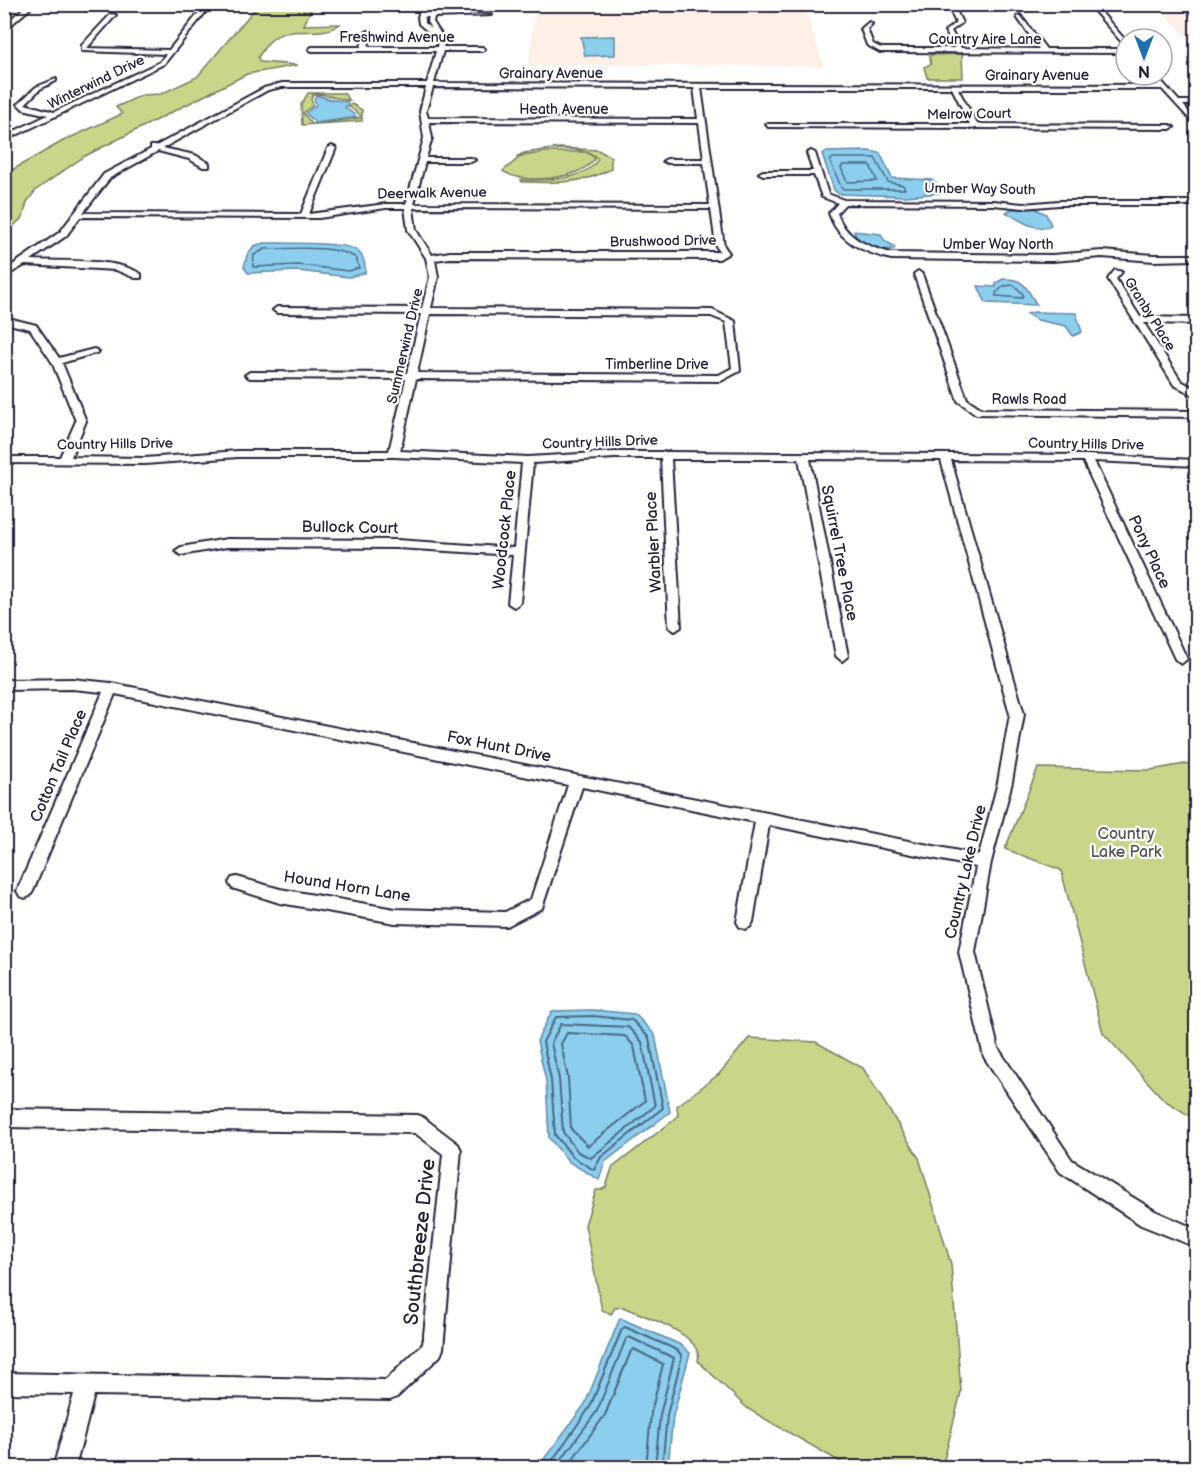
<svg xmlns="http://www.w3.org/2000/svg" width="1201" height="1472" font-family="'Balsamiq Sans',sans-serif">
<style>
.built{fill:#fef0e6}
.green{fill:#cad589;stroke:#767c62;stroke-width:1.5}
.water{fill:#8cceed;stroke:#6289a6;stroke-width:1.5}
.lines{fill:none;stroke-linecap:round;stroke-linejoin:round}
.shore-far1{stroke:#4c6782;stroke-width:1.5}
.shore{stroke:#4c6782;stroke-width:2}
.street-casing{stroke:#22223b;stroke-width:4}
.street{fill:#fff;fill-rule:evenodd}
.labels{text-anchor:middle;dominant-baseline:central;stroke-width:4.5;stroke-linejoin:round;paint-order:stroke}
.far-street-label{font-size:14px;fill:#22223b;stroke:#fff}
.street-label{font-size:16px;fill:#22223b;stroke:#fff}
.park-label{font-size:16px;fill:#545852;stroke:#fff}
.near-street-label{font-size:20px;fill:#22223b;stroke:#fff}
</style>
<rect width="100%" height="100%" fill="#fff"/>
<filter id="ink" filterUnits="userSpaceOnUse"><feTurbulence type="fractalNoise" baseFrequency=".0167" numOctaves="2"/><feDisplacementMap in="SourceGraphic" scale="12" xChannelSelector="R" yChannelSelector="G"/><feConvolveMatrix kernelMatrix="1 2 1 2 8 2 1 2 1" color-interpolation-filters="sRGB"/></filter>
<g filter="url(#ink)">
<g class="built">
<path d="M 536,4 L 804,5 L 824,66 L 571,65 L 528,67 Z"/>
<path d="M 1157,5 L 1196,5 L 1196,42 L 1191,42 Z"/>
</g>
<g class="green">
<path d="M 258,5 L 313,5 L 304,25 L 340,24 C 320,40 288,22 269,42 C 265,46 262,52 258,57 L 260,62 L 298,65 L 247,74 L 85,156 L 36,190 L 27,202 L 23,217 L 5,234 L 5,174 L 63,141 L 122,114 L 116,107 L 142,95 L 161,94 L 197,77 Z"/>
<path d="M 962,54 L 963,78 L 927,78 L 924,67 L 931,64 L 929,55 Z"/>
<path d="M 308,93 L 344,93 L 350,101 L 320,94 L 313,95 L 311,99 L 313,105 L 303,113 L 312,124 L 360,118 L 360,115 L 348,106 L 352,104 L 362,110 L 362,121 L 302,125 L 301,105 Z"/>
<path d="M 559,148 L 598,150 L 611,157 L 611,169 C 584,184 552,183 522,182 L 521,180 C 544,181 586,181 598,159 C 582,143 535,150 516,157 L 524,153 Z"/>
<path d="M 544,152 L 586,152 L 595,158 C 583,180 521,185 503,171 L 520,157 Z"/>
<path d="M 1196,762 L 1196,1120 L 1164,1100 L 1103,1033 L 1061,870 L 1005,849 L 1038,768 L 1151,770 Z"/>
<path d="M 749,1038 L 816,1042 L 863,1068 L 919,1158 L 951,1264 L 961,1392 L 944,1460 L 905,1467 L 849,1467 L 748,1409 L 698,1361 C 704,1334 643,1316 623,1307 L 615,1308 L 611,1314 L 602,1310 L 585,1225 L 596,1190 L 601,1190 L 606,1187 L 612,1168 L 675,1119 L 678,1115 L 677,1106 L 719,1074 Z"/>
</g>
<g class="water">
<path d="M 615,36 L 615,55 L 585,56 L 581,37 Z"/>
<path d="M 318,95 C 326,100 338,100 347,102 L 348,104 L 345,107 L 357,117 L 315,123 L 306,113 L 316,105 L 314,98 Z"/>
<path d="M 868,151 L 880,153 L 892,178 L 932,180 L 937,184 L 940,193 L 906,196 L 839,194 L 834,190 L 822,154 L 826,152 Z"/>
<path d="M 1034,208 L 1046,214 L 1051,225 C 1038,234 1016,218 1006,212 L 1012,209 Z"/>
<path d="M 854,231 L 881,234 L 884,240 L 895,247 L 894,249 C 878,251 858,248 854,231 Z"/>
<path d="M 264,243 C 281,243 341,242 354,249 C 363,253 366,264 365,273 L 349,277 L 298,271 L 248,273 L 244,267 L 247,255 L 254,246 Z"/>
<path d="M 1003,279 C 1025,278 1026,288 1037,305 L 986,303 L 978,286 L 996,287 L 996,283 Z"/>
<path d="M 1034,312 L 1076,313 L 1082,332 L 1073,336 L 1066,326 L 1037,320 L 1027,314 Z"/>
<path d="M 593,1010 L 635,1014 L 655,1035 L 670,1112 L 605,1162 L 599,1180 L 569,1162 L 549,1138 L 546,1081 L 537,1041 L 552,1011 Z"/>
<path d="M 620,1318 L 681,1345 L 690,1353 L 673,1416 L 668,1467 L 540,1467 L 544,1459 L 585,1404 Z"/>
</g>
<g class="lines">
<g class="shore-far1">
<path d="M 833,158 L 875,158 L 888,182 L 903,185 L 905,189 L 842,189 L 830,161 Z"/>
<path d="M 843,165 L 870,165 L 877,181 L 847,182 L 841,168 Z"/>
<path d="M 265,249 C 289,249 336,244 356,258 L 359,268 L 349,271 L 299,265 L 253,267 L 254,255 Z"/>
<path d="M 1014,285 L 1023,294 L 1022,298 L 996,296 L 996,293 L 1004,286 Z"/>
</g>
<g class="shore">
<path d="M 593,1016 L 632,1020 L 649,1038 L 663,1108 L 601,1157 L 594,1170 L 573,1157 L 555,1135 L 551,1080 L 543,1042 L 556,1017 Z"/>
<path d="M 561,1024 L 628,1027 L 642,1042 L 655,1106 L 591,1158 L 578,1152 L 563,1132 L 559,1079 L 551,1043 Z"/>
<path d="M 567,1033 L 625,1036 L 634,1046 L 645,1101 L 588,1146 L 571,1129 L 568,1078 L 561,1044 Z"/>
<path d="M 547,1468 L 590,1407 L 622,1329 L 625,1327 L 677,1350 L 682,1356 L 667,1415 L 662,1468"/>
<path d="M 555,1468 L 597,1411 L 626,1339 L 629,1337 L 674,1358 L 660,1415 L 655,1468"/>
<path d="M 566,1468 L 605,1415 L 631,1351 L 634,1349 L 663,1364 L 651,1413 L 646,1468"/>
</g>
<defs>
<g id="street">
<path d="M 28,4 L 35,4 L 4,31 L 4,25 Z"/>
<path d="M 206,4 L 212,4 L 164,64 L 4,141 L 4,136 L 48,115 L 23,109 L 18,104 L 36,87 L 56,79 L 56,81 L 40,89 L 25,104 L 54,112 L 160,62 L 166,54 L 82,51 L 82,45 L 111,14 L 116,15 L 87,48 L 169,50 Z"/>
<path d="M 422,4 L 428,4 L 425,13 L 430,13 L 432,4 L 438,4 L 435,13 L 492,15 L 434,17 L 433,22 L 444,39 L 443,47 L 482,47 L 485,49 L 482,51 L 443,51 L 434,83 L 1158,85 L 1150,75 L 1156,75 L 1179,101 L 1196,101 L 1196,105 L 1183,105 L 1196,120 L 1196,126 L 1162,89 L 958,89 L 977,124 L 1170,125 L 1174,127 L 1170,129 L 768,127 L 766,124 L 970,124 L 952,88 L 701,88 L 724,246 L 729,253 L 719,259 L 450,258 L 435,260 L 438,277 L 431,308 L 712,310 L 735,321 L 740,371 L 721,381 L 416,379 L 400,451 L 528,457 L 615,452 L 666,452 L 1087,455 L 1196,460 L 1196,466 L 1094,461 L 1187,659 L 1181,664 L 1175,659 L 1083,461 L 951,460 L 1024,714 L 1012,782 L 991,862 L 975,952 L 998,1048 L 1072,1160 L 1155,1211 L 1196,1229 L 1196,1247 L 1141,1225 L 1060,1172 L 984,1057 L 959,952 L 976,867 L 769,825 L 753,922 L 750,927 L 745,929 L 740,927 L 737,922 L 755,822 L 582,787 L 542,908 L 507,926 L 395,923 L 280,903 L 232,888 L 229,883 L 232,878 L 237,877 L 280,889 L 395,909 L 505,912 L 531,899 L 568,785 L 115,694 L 33,891 L 30,896 L 25,898 L 20,896 L 17,891 L 103,692 L 72,689 L 4,690 L 4,680 L 72,679 L 111,683 L 979,855 L 998,782 L 1010,714 L 941,460 L 810,459 L 848,656 L 842,661 L 836,656 L 799,459 L 671,459 L 681,627 L 675,631 L 669,627 L 661,458 L 615,458 L 533,463 L 520,603 L 514,607 L 508,603 L 513,555 L 397,548 L 227,547 L 181,555 L 175,551 L 181,547 L 227,539 L 397,540 L 514,548 L 522,463 L 394,457 L 238,457 L 145,464 L 4,463 L 4,457 L 60,457 L 76,421 L 52,362 L 30,329 L 4,323 L 4,317 L 36,325 L 59,358 L 94,349 L 99,352 L 62,363 L 86,421 L 71,457 L 145,458 L 238,451 L 389,451 L 406,379 L 250,378 L 245,375 L 250,372 L 407,373 L 421,314 L 277,313 L 273,310 L 277,307 L 422,308 L 430,277 L 426,258 L 408,230 L 405,208 L 386,208 L 319,218 L 80,217 L 66,236 L 31,260 C 63,262 114,257 141,274 L 141,278 L 135,278 L 116,270 L 25,265 L 4,277 L 4,271 L 60,232 L 104,174 L 151,149 L 151,146 L 156,146 L 264,88 L 282,83 L 427,83 L 436,51 L 312,51 L 309,49 L 312,47 L 361,47 L 365,33 L 368,31 L 371,33 L 368,47 L 437,47 L 438,40 L 419,24 L 418,17 ZM 424,17 L 429,17 L 427,22 L 431,28 L 425,23 ZM 282,87 L 426,87 L 420,111 L 424,138 L 406,204 L 386,204 L 309,214 L 336,148 L 332,146 L 328,148 L 301,214 L 83,213 L 110,178 L 158,151 L 189,159 L 203,167 L 209,167 L 209,163 L 195,155 L 163,148 L 268,90 ZM 433,87 L 694,88 L 698,119 L 428,118 L 426,111 ZM 429,122 L 699,123 L 704,159 L 667,159 L 663,161 L 667,163 L 704,163 L 710,205 L 414,204 L 425,162 L 471,162 L 475,160 L 471,158 L 426,158 L 432,138 ZM 413,208 L 711,209 L 716,246 L 720,252 L 450,252 L 432,255 L 416,230 ZM 430,314 L 711,316 L 726,322 L 732,368 L 719,375 L 417,373 Z"/>
<path d="M 947,4 L 953,4 L 962,23 L 951,31 L 961,48 L 1039,49 L 1017,17 L 1020,15 L 1046,49 L 1126,49 L 1126,53 L 880,52 L 867,45 L 861,29 L 869,22 L 872,24 L 867,29 L 873,44 L 881,48 L 955,48 L 945,31 L 956,23 Z"/>
<path d="M 1088,4 L 1094,4 L 1126,41 L 1126,47 Z"/>
<path d="M 811,151 L 815,153 L 828,194 L 844,200 L 993,201 L 1023,204 L 1059,201 L 1196,201 L 1196,205 L 1059,205 L 1023,208 L 993,205 L 845,204 L 837,213 C 845,238 868,247 891,253 L 1052,255 L 1102,251 L 1154,255 L 1196,255 L 1196,260 L 1154,261 L 1102,257 L 1052,261 L 891,259 C 864,252 838,242 829,213 L 838,203 L 822,197 L 814,175 L 763,175 L 759,173 L 763,171 L 813,171 L 807,153 Z"/>
<path d="M 1115,270 L 1122,272 L 1116,279 L 1140,317 L 1196,318 L 1196,324 L 1144,323 L 1181,381 L 1196,389 L 1196,396 L 1174,385 L 1108,279 Z"/>
<path d="M 918,271 L 922,274 L 967,399 L 982,409 L 1196,411 L 1196,417 L 976,414 L 958,401 L 914,274 Z"/>
<path d="M 4,1109 L 418,1115 L 424,1118 L 458,1144 L 461,1150 L 443,1349 L 440,1356 L 397,1397 L 390,1400 L 94,1395 L 75,1468 L 53,1468 L 74,1394 L 4,1393 L 4,1373 L 386,1380 L 423,1344 L 443,1154 L 415,1133 L 4,1127 Z"/>
</g>
</defs>
<use href="#street" class="street-casing"/>
<use href="#street" class="street"/>
</g>
</g>
<g class="labels">
<g class="far-street-label">
<text x="397" y="37">Freshwind Avenue</text>
<text x="985" y="39">Country Aire Lane</text>
<text x="551" y="73">Grainary Avenue</text>
<text x="1037" y="75">Grainary Avenue</text>
<text transform="translate(96 82) rotate(-26)">Winterwind Drive</text>
<text x="564" y="109">Heath Avenue</text>
<text transform="translate(969 114) rotate(-1)">Melrow Court</text>
<text transform="translate(980 189) rotate(1)">Umber Way South</text>
<text transform="translate(432 193) rotate(-1)">Deerwalk Avenue</text>
<text transform="translate(663 241) rotate(-1)">Brushwood Drive</text>
<text x="998" y="244">Umber Way North</text>
<text transform="translate(1150 314) rotate(58)">Granby Place</text>
<text transform="translate(405 346) rotate(-77)">Summerwind Drive</text>
<text x="657" y="364">Timberline Drive</text>
<text x="1029" y="399">Rawls Road</text>
<text transform="translate(600 442) rotate(-2)">Country Hills Drive</text>
<text transform="translate(115 444) rotate(-1)">Country Hills Drive</text>
<text transform="translate(1086 444) rotate(1)">Country Hills Drive</text>
</g>
<g class="street-label">
<text transform="translate(350 528) rotate(1)">Bullock Court</text>
<text transform="translate(505 530) rotate(-84)">Woodcock Place</text>
<text transform="translate(654 542) rotate(-93)">Warbler Place</text>
<text transform="translate(1149 552) rotate(65)">Pony Place</text>
<text transform="translate(839 553) rotate(79)">Squirrel Tree Place</text>
<text transform="translate(499 747) rotate(11)">Fox Hunt Drive</text>
<text transform="translate(59 766) rotate(-67)">Cotton Tail Place</text>
<text transform="translate(966 872) rotate(-77)">Country Lake Drive</text>
<text transform="translate(347 887) rotate(9)">Hound Horn Lane</text>
</g>
<g class="park-label">
<text x="1126" y="834">Country<tspan x="1126" dy="18">Lake Park</tspan></text>
</g>
<g class="near-street-label">
<text transform="translate(420 1242) rotate(-84)">Southbreeze Drive</text>
</g>
</g>
<rect width="1201" height="1472" fill="none" stroke="#fff" stroke-width="24"/>
<rect x="12" y="12" width="1177" height="1448" fill="none" stroke="#22223b" stroke-width="2" filter="url(#ink)"/>
<g transform="translate(1144 57) rotate(180)"><circle r="28" fill="#ffffff" stroke="#a7a7b1" stroke-width="1.5"/>
<path d="M0-4.5L10 22L0 15L-10 22Z" fill="#1f6fb2"/>
<text y="-9" font-size="16" font-weight="bold" text-anchor="middle" fill="#22223b">N</text>
</g>
</svg>
